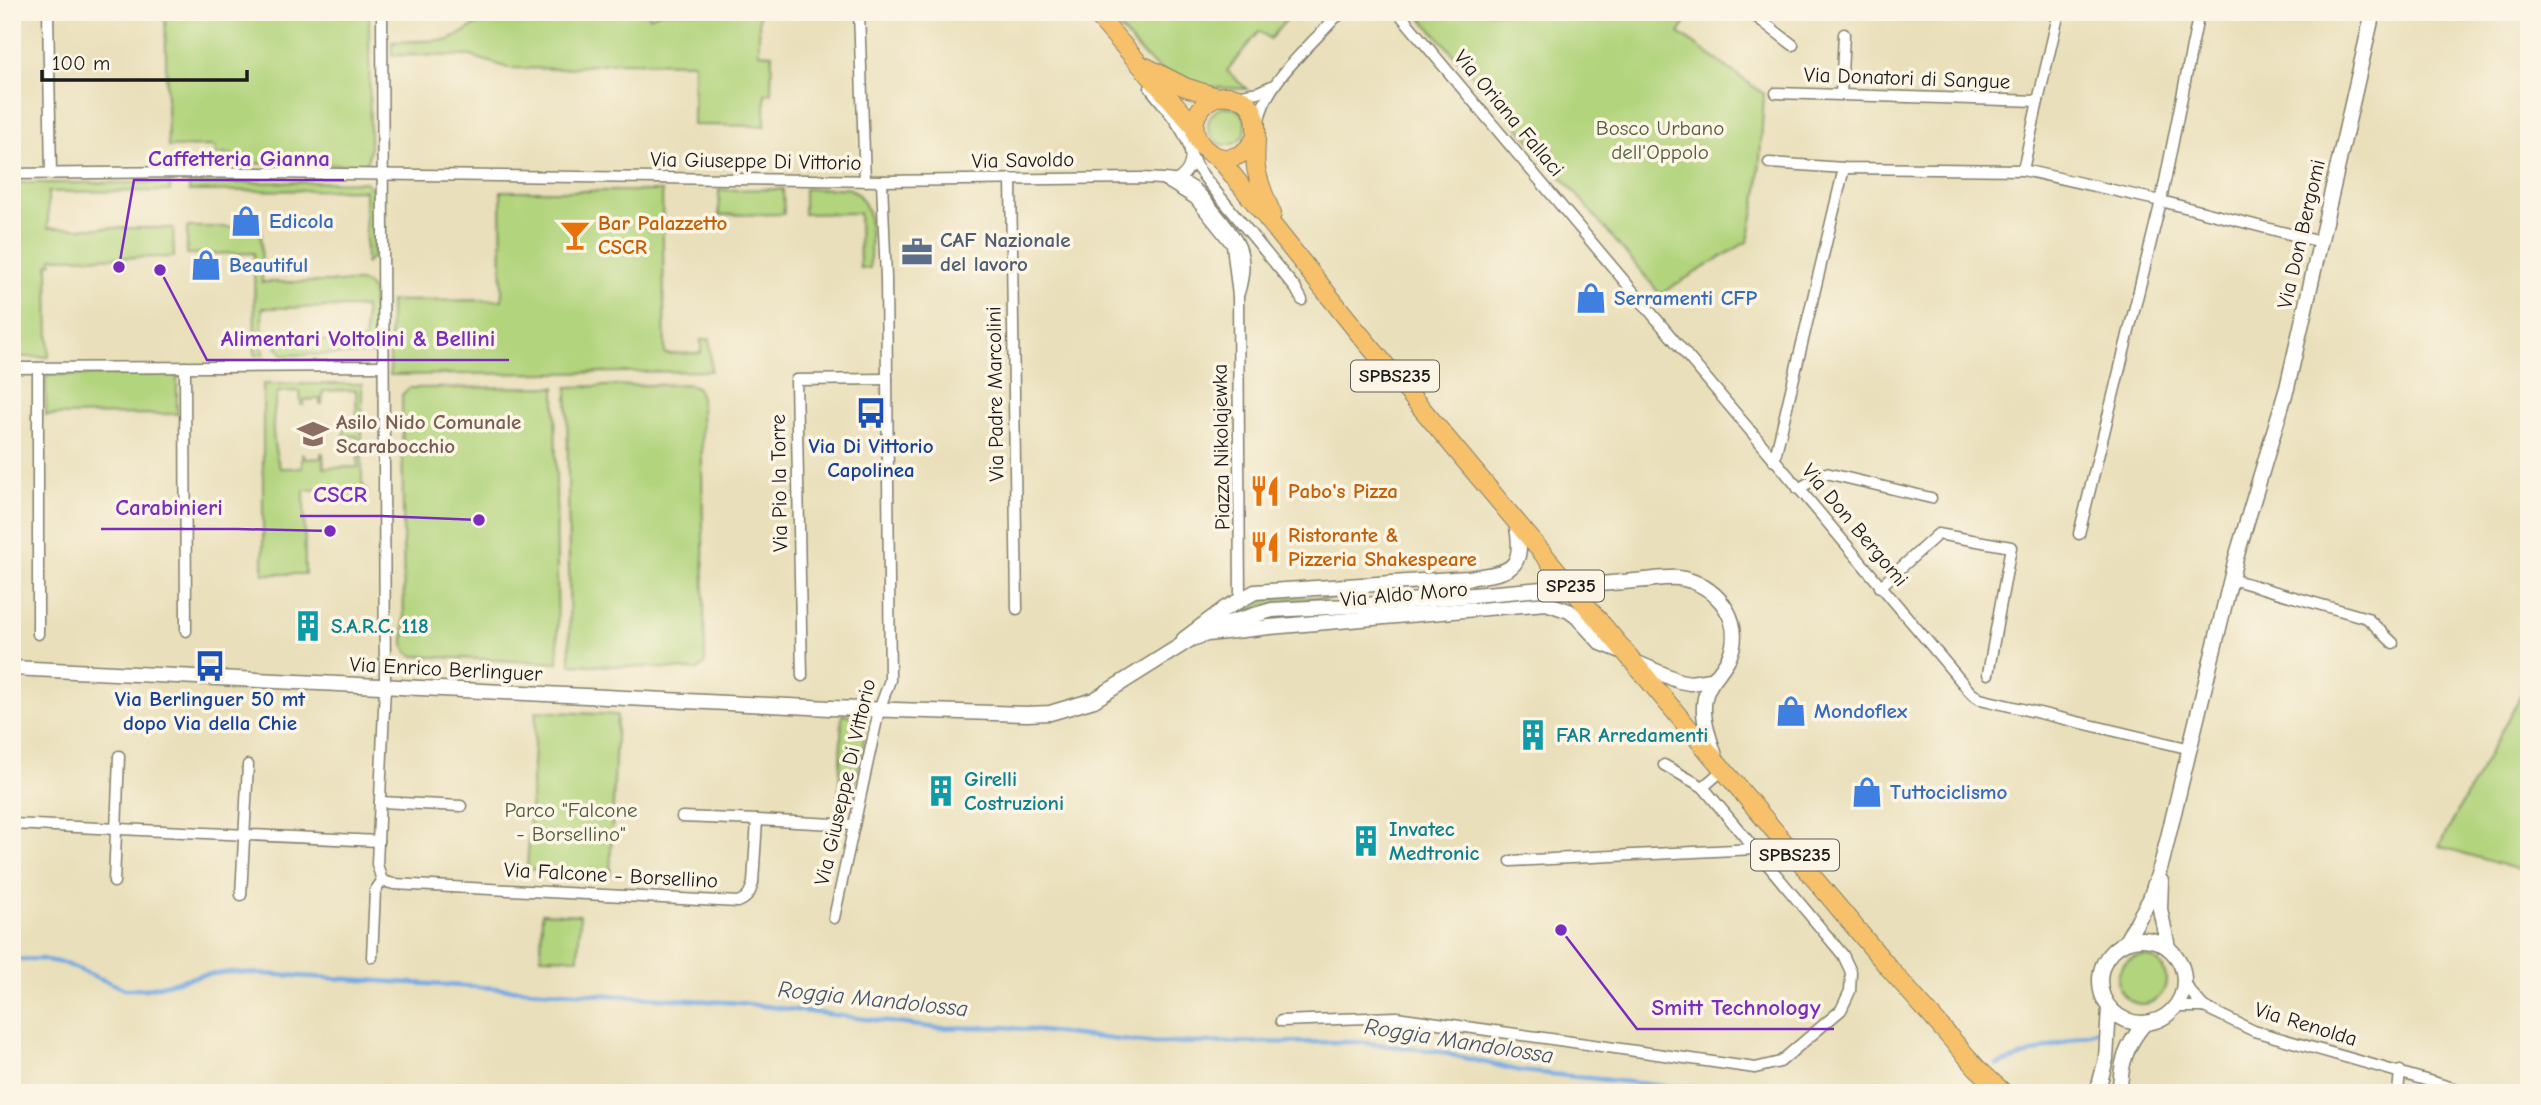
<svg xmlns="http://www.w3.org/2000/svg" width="2541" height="1105" font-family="'Comic Neue',sans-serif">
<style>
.green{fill:#b2d47d;stroke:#67784c;stroke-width:2;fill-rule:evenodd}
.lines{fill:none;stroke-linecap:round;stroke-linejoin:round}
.stream{stroke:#75a9e2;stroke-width:4.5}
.minor-casing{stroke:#827e6b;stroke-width:13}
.tertiary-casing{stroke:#827e6b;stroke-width:17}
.primary-casing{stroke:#827e6b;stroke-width:20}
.minor{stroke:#fff;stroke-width:10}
.tertiary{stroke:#fff;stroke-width:14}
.primary{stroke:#f6c16b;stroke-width:18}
.tertiary-bridge-casing{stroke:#827e6b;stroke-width:17;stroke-linecap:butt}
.tertiary-bridge{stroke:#fff;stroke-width:14}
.labels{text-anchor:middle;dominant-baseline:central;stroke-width:7;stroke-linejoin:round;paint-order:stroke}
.shield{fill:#fcf5e5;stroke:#5f5d58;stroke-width:2}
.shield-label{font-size:19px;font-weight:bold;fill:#1c1c1c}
.street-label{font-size:21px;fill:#1c1c1c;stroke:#fcf5e5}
.park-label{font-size:21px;fill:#505c3e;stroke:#fcf5e5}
.shop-label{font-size:21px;font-weight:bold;fill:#366cbe;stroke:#fcf5e5;text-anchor:start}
.food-label{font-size:21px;font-weight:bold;fill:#c56008;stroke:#fcf5e5;text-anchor:start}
.service-label{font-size:21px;font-weight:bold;fill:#4e5e75;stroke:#fcf5e5;text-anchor:start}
.education-label{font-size:21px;font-weight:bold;fill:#785e54;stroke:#fcf5e5;text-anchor:start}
.transit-label{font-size:21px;font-weight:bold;fill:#164399;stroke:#fcf5e5}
.culture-label{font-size:21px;font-weight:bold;fill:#0d838f;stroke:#fcf5e5;text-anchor:start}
.water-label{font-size:23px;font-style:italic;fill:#40546b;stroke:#fcf5e5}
.leader{fill:none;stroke:#7b2cbf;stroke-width:2.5}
.callout-dot{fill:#7b2cbf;stroke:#fcf5e5;stroke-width:2.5}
.callout-label{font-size:23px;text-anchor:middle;font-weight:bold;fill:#7b2cbf;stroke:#fcf5e5;stroke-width:7;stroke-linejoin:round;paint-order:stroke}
</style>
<rect width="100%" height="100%" fill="#fcf5e5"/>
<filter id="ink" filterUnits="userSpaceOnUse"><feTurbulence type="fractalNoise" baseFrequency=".0143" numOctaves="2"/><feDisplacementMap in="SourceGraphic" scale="14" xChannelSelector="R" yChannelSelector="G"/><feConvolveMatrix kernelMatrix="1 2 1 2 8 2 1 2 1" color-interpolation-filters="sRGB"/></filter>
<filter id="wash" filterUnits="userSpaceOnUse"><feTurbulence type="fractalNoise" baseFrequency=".00686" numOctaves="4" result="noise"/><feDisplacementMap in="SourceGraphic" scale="28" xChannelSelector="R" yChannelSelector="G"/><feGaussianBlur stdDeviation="1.57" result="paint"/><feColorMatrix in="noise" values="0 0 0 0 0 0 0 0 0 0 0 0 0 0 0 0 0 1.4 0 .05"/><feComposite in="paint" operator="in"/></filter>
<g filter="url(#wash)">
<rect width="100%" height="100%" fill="#e9dfba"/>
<g class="green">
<path d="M 165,12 L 369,12 L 370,148 L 367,162 L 362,165 L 232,163 L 231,154 L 216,155 L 215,146 L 168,147 Z"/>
<path d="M 497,12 L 647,12 L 650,17 L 660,12 L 759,12 L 759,53 L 772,54 L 771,93 L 765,94 L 765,126 L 693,125 L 694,63 L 617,62 L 560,69 L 508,68 L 471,56 L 392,55 L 392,42 L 450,40 Z"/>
<path d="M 1105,12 L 1293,12 L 1270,39 L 1259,31 L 1227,71 L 1247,89 L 1208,87 L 1161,70 L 1145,57 Z"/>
<path d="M 1416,12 L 1693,12 L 1679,33 L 1764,94 L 1758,191 L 1748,241 L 1660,294 L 1552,165 Z"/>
<circle cx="1227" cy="126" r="19"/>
<path d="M 366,182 L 372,189 L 373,257 L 366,263 L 365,190 L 189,191 L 189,183 Z"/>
<path d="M 12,183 L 170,183 L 170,191 L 48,192 L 48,228 L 173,228 L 174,257 L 52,258 L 52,263 L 48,264 L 49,357 L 12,357 Z"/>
<path d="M 848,188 C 878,202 869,241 870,268 L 860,268 L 859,213 L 804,214 L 804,189 Z"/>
<path d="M 783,189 L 784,214 L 719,215 L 719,190 Z"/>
<path d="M 501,191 L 662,191 L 665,354 L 701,353 L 701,340 L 710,339 L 711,371 L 390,375 L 390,301 L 502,300 Z"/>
<path d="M 187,227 L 261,227 L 262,282 L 361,282 L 367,284 L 373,292 L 374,354 L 284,355 L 276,347 L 276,341 L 365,341 L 365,307 L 262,308 L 263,355 L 255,355 L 254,253 L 187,254 Z"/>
<path d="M 177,374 L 177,414 L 46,415 L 46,375 Z"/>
<path d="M 263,384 L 362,384 L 362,483 L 368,494 L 344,494 L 343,489 L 304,490 L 305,574 L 263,574 ZM 356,390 L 357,420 L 344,421 L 344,436 L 357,436 L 358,467 L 324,468 L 323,453 L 321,453 L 321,458 L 305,459 L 304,454 L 302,454 L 302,468 L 280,468 C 271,442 271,419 278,392 L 300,391 L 301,405 L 304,405 L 304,400 L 320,399 L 320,404 L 322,404 L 323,391 Z"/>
<path d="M 688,384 L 697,387 L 701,398 L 705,664 L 698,670 L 570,664 L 567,387 Z"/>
<path d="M 555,387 L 558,663 L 414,656 L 407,652 L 404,645 L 402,395 L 409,388 Z"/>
<path d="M 1285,597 L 1340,598 L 1271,604 L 1245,611 L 1245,604 L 1255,600 Z"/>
<path d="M 2525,688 L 2529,689 L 2529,873 L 2439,846 Z"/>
<path d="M 536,711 L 617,715 L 610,874 L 527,869 Z"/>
<path d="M 842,714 C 853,715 864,722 864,734 C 865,749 853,795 846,809 L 838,812 Z"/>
<path d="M 542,913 L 580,915 L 578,958 L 541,957 Z"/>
<circle cx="2142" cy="980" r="24"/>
</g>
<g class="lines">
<g class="stream">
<path d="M 12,960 L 41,959 L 63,963 L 125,989 L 146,989 L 202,975 L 232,972 L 740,1003 L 936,1028 L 1004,1027 L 1147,1043 L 1358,1042 L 1435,1051 L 1521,1071 L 1734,1093"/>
<path d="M 1997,1065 L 2099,1030"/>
</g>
</g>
</g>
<g filter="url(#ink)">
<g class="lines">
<defs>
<g id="minor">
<path d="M 48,12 L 51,174"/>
<path d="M 859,12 L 865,181"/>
<path d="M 1398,12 L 1971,693 L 1980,699 L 2191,749"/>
<path d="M 1750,12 L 1793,45"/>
<path d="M 1150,88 C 1166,109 1214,157 1177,180"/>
<path d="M 1776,93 L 2038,101 L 2023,170"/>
<path d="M 1841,94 L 1844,34"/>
<path d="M 1236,96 L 1258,92 L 1274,85"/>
<path d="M 2038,101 L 2059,12"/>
<path d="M 1259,121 C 1264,84 1311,45 1335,18 L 1344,12"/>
<path d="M 1190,152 L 1196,166 L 1208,182 L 1296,289 L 1302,300"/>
<path d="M 1769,163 L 1844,168 L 2023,170 L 2161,201 L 2321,242"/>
<path d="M 12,174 L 179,172 L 882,181 L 886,278 L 890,680 L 879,710 L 834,918"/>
<path d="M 1011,179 L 1017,609"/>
<path d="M 1164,180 L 1195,199 L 1232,245 L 1238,296 L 1240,599"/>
<path d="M 882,181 L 1141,178 C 1156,179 1174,178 1188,184 C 1200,190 1207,202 1215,211 C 1239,241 1251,253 1239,293"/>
<path d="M 185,367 L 186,631"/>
<path d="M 12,368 L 383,366"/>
<path d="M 38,368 L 38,634"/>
<path d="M 1774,461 L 1844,168"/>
<path d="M 1798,489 L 1826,473 L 1931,498"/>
<path d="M 2079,534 L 2161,201 L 2199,12"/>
<path d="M 2231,579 L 2367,618 L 2393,643"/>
<path d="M 1880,587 L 1938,534 L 2011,547 L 1988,674"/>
<path d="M 802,676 L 796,380 L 887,379"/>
<path d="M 1703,787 L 1724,769"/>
<path d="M 380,802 L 461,806"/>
<path d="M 682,817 L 757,820"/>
<path d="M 12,824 L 378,841"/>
<path d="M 1511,861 L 1755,849"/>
<path d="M 382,881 L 394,884 L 738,902 C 748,898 750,893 753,883 L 757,820 L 854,825"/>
<path d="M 114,882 L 119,756"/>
<path d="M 241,895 L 248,765"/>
<path d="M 372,957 L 375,891 L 382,881 L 377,864 L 385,687 L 382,12"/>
<path d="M 2184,979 L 2189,990 L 2204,1007 L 2254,1031 L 2471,1093"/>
<path d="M 2172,1011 L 2180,1007 L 2204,1007"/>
<path d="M 1281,1021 L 1396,1017 L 1755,1068 L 1780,1062 L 1841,1010 L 1850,991 L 1851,972 L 1843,955 L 1703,787 L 1664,765"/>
<path d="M 2398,1093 L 2400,1071"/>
</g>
<g id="tertiary">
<path d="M 1646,580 C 1656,579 1668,577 1678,578 C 1714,582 1745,619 1730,655 C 1721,675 1705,682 1704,706 C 1703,724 1711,742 1716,759"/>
<path d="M 1211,628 L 1272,610 L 1367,605 L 1473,595"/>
<path d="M 1184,639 L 1224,609 L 1255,592 L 1468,578 C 1511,572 1526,571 1516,522"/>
<path d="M 1635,662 L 1679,681 L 1690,683 L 1711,680"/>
<path d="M 12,668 L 830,708 L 1027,714 L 1050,713 L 1094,700 L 1191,639 L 1207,634 L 1270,627 L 1546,603 L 1569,611 L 1577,617 L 1601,643 L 1624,652"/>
<path d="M 2161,881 L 2160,909 L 2168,947"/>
<circle cx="2142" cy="981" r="42"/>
<path d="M 2126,941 L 2150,899 L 2162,862 L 2236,558 L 2287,388 L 2373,12"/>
<path d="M 2097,1093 L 2106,1059 L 2109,1008"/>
<path d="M 2120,1093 C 2120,1064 2126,1045 2145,1023"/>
</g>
<g id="primary">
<path d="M 1094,12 L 1194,126"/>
<path d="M 1146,67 L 1185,87 L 1217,97"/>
<path d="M 1256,137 C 1229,187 1171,136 1205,104 C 1211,98 1220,95 1229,96 C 1269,100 1252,143 1256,168 C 1259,184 1265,198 1272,214"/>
<path d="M 1219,158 L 1357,331 L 1889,968 L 1977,1068 L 2004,1093"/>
</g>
</defs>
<use href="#minor" class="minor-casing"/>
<use href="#tertiary" class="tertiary-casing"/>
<use href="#primary" class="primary-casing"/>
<use href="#minor" class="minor"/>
<use href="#tertiary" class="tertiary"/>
<use href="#primary" class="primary"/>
<defs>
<path id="tertiary-bridge" d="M 1473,595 L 1646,580"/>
</defs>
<use href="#tertiary-bridge" class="tertiary-bridge-casing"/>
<use href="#tertiary-bridge" class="tertiary-bridge"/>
</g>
</g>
<defs>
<symbol id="shop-bare" viewBox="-9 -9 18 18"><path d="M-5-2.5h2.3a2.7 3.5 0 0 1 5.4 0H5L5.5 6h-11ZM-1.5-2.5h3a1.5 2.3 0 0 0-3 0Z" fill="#3f7fe0" stroke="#fcf5e5" stroke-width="2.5" paint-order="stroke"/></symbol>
<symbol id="bar-bare" viewBox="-9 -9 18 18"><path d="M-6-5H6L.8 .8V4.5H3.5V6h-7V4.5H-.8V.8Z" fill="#e8710a" stroke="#fcf5e5" stroke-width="2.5" paint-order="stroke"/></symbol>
<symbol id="office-bare" viewBox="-9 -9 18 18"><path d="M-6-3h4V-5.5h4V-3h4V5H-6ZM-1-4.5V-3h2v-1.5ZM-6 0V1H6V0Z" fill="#5c6f8a" stroke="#fcf5e5" stroke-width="2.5" paint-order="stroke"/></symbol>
<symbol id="bus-bare" viewBox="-9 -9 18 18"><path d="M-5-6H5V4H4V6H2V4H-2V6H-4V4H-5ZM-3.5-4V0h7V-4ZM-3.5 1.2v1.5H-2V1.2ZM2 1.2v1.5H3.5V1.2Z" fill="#1a4fb4" stroke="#fcf5e5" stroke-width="2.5" paint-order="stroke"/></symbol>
<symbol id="school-bare" viewBox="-9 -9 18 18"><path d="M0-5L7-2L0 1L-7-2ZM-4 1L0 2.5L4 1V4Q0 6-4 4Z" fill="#8d6e63" stroke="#fcf5e5" stroke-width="2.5" paint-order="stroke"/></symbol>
<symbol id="restaurant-bare" viewBox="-9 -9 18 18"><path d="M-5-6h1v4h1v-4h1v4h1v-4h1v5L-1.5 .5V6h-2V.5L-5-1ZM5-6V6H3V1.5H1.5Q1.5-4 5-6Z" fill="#e8710a" stroke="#fcf5e5" stroke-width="2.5" paint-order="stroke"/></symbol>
<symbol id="building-bare" viewBox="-9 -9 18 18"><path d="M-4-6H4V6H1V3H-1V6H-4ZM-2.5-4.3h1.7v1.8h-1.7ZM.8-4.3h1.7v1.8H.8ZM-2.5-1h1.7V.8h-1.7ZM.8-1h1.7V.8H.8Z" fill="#0f9aa8" stroke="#fcf5e5" stroke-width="2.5" paint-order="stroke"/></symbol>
</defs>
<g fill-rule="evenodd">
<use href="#shop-bare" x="224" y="199" width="44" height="44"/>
<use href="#bar-bare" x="553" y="213" width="44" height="44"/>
<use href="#office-bare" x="895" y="230" width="44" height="44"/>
<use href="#shop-bare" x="184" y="243" width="44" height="44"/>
<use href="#shop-bare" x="1569" y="276" width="44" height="44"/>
<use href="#bus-bare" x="849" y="391" width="44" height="44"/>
<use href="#school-bare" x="291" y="412" width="44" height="44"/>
<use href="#restaurant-bare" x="1243" y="469" width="44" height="44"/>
<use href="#restaurant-bare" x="1243" y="525" width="44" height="44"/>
<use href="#building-bare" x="286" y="604" width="44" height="44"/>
<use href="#bus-bare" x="188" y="644" width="44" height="44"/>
<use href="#shop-bare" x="1769" y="689" width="44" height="44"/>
<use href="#building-bare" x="1511" y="713" width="44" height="44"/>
<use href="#building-bare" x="919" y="769" width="44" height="44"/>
<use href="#shop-bare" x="1845" y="770" width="44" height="44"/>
<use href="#building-bare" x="1344" y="819" width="44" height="44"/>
</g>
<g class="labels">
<g class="shield">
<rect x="1351" y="360.5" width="88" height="31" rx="5"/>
<rect x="1538" y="570.5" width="66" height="31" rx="5"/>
<rect x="1751" y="839.5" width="88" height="31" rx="5"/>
</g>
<g class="shield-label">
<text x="1395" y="376">SPBS235</text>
<text x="1571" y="586">SP235</text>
<text x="1795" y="855">SPBS235</text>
</g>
<g class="street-label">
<text transform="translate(1907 78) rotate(2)">Via Donatori di Sangue</text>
<text transform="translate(1509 113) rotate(50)">Via Oriana Fallaci</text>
<text transform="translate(1023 160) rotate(-1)">Via Savoldo</text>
<text transform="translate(756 161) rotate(1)">Via Giuseppe Di Vittorio</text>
<text transform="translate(2301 234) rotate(-77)">Via Don Bergomi</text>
<text transform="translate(995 394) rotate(-91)">Via Padre Marcolini</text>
<text transform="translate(1221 447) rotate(-91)">Piazza Nikolajewka</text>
<text transform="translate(779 483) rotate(-91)">Via Pio la Torre</text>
<text transform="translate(1855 525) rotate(50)">Via Don Bergomi</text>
<text transform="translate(1404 594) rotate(-5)">Via Aldo Moro</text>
<text transform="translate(446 669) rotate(3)">Via Enrico Berlinguer</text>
<text transform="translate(845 782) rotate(-77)">Via Giuseppe Di Vittorio</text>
<text transform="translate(611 875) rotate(3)">Via Falcone - Borsellino</text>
<text transform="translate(2306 1024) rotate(17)">Via Renolda</text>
</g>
<g class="park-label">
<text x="1660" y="128">Bosco Urbano<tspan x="1660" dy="24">dell'Oppolo</tspan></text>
<text x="571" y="810">Parco "Falcone<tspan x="571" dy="24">- Borsellino"</tspan></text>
</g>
<g class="shop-label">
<text x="269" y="221">Edicola</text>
<text x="229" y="265">Beautiful</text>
<text x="1614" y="298">Serramenti CFP</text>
<text x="1814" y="711">Mondoflex</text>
<text x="1890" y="792">Tuttociclismo</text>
</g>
<g class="food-label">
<text x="598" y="223">Bar Palazzetto<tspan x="598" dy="24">CSCR</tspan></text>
<text x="1288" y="491">Pabo's Pizza</text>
<text x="1288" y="535">Ristorante &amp;<tspan x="1288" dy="24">Pizzeria Shakespeare</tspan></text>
</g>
<g class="service-label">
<text x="940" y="240">CAF Nazionale<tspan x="940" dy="24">del lavoro</tspan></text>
</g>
<g class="education-label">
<text x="336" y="422">Asilo Nido Comunale<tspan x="336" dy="24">Scarabocchio</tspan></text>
</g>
<g class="transit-label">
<text x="871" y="446">Via Di Vittorio<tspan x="871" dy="24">Capolinea</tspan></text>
<text x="210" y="699">Via Berlinguer 50 mt<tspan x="210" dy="24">dopo Via della Chie</tspan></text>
</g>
<g class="culture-label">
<text x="331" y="626">S.A.R.C. 118</text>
<text x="1556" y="735">FAR Arredamenti</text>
<text x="964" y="779">Girelli<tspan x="964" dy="24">Costruzioni</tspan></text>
<text x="1389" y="829">Invatec<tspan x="1389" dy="24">Medtronic</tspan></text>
</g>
<g class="water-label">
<text transform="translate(873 999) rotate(6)">Roggia Mandolossa</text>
<text transform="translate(1459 1041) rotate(9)">Roggia Mandolossa</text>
</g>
</g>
<path class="leader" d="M119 267L134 180H344M160 270L207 360H509M479 520L381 516H300M330 531L237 529H101M1561 930L1637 1029H1834"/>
<g class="callout-dot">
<circle cx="119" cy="267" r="7"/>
<circle cx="160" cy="270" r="7"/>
<circle cx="479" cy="520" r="7"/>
<circle cx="330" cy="531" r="7"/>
<circle cx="1561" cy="930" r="7"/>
</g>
<g class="callout-label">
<text x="239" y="166">Caffetteria Gianna</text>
<text x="358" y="346">Alimentari Voltolini &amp; Bellini</text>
<text x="340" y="502">CSCR</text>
<text x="169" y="515">Carabinieri</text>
<text x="1736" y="1015">Smitt Technology</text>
</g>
<rect width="2541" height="1105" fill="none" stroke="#fcf5e5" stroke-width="42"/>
<path d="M42 70v10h205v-10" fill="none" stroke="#1c1c1c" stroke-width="3.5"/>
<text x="52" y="70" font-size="21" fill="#1c1c1c" stroke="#fcf5e5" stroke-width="5" paint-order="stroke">100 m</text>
</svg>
